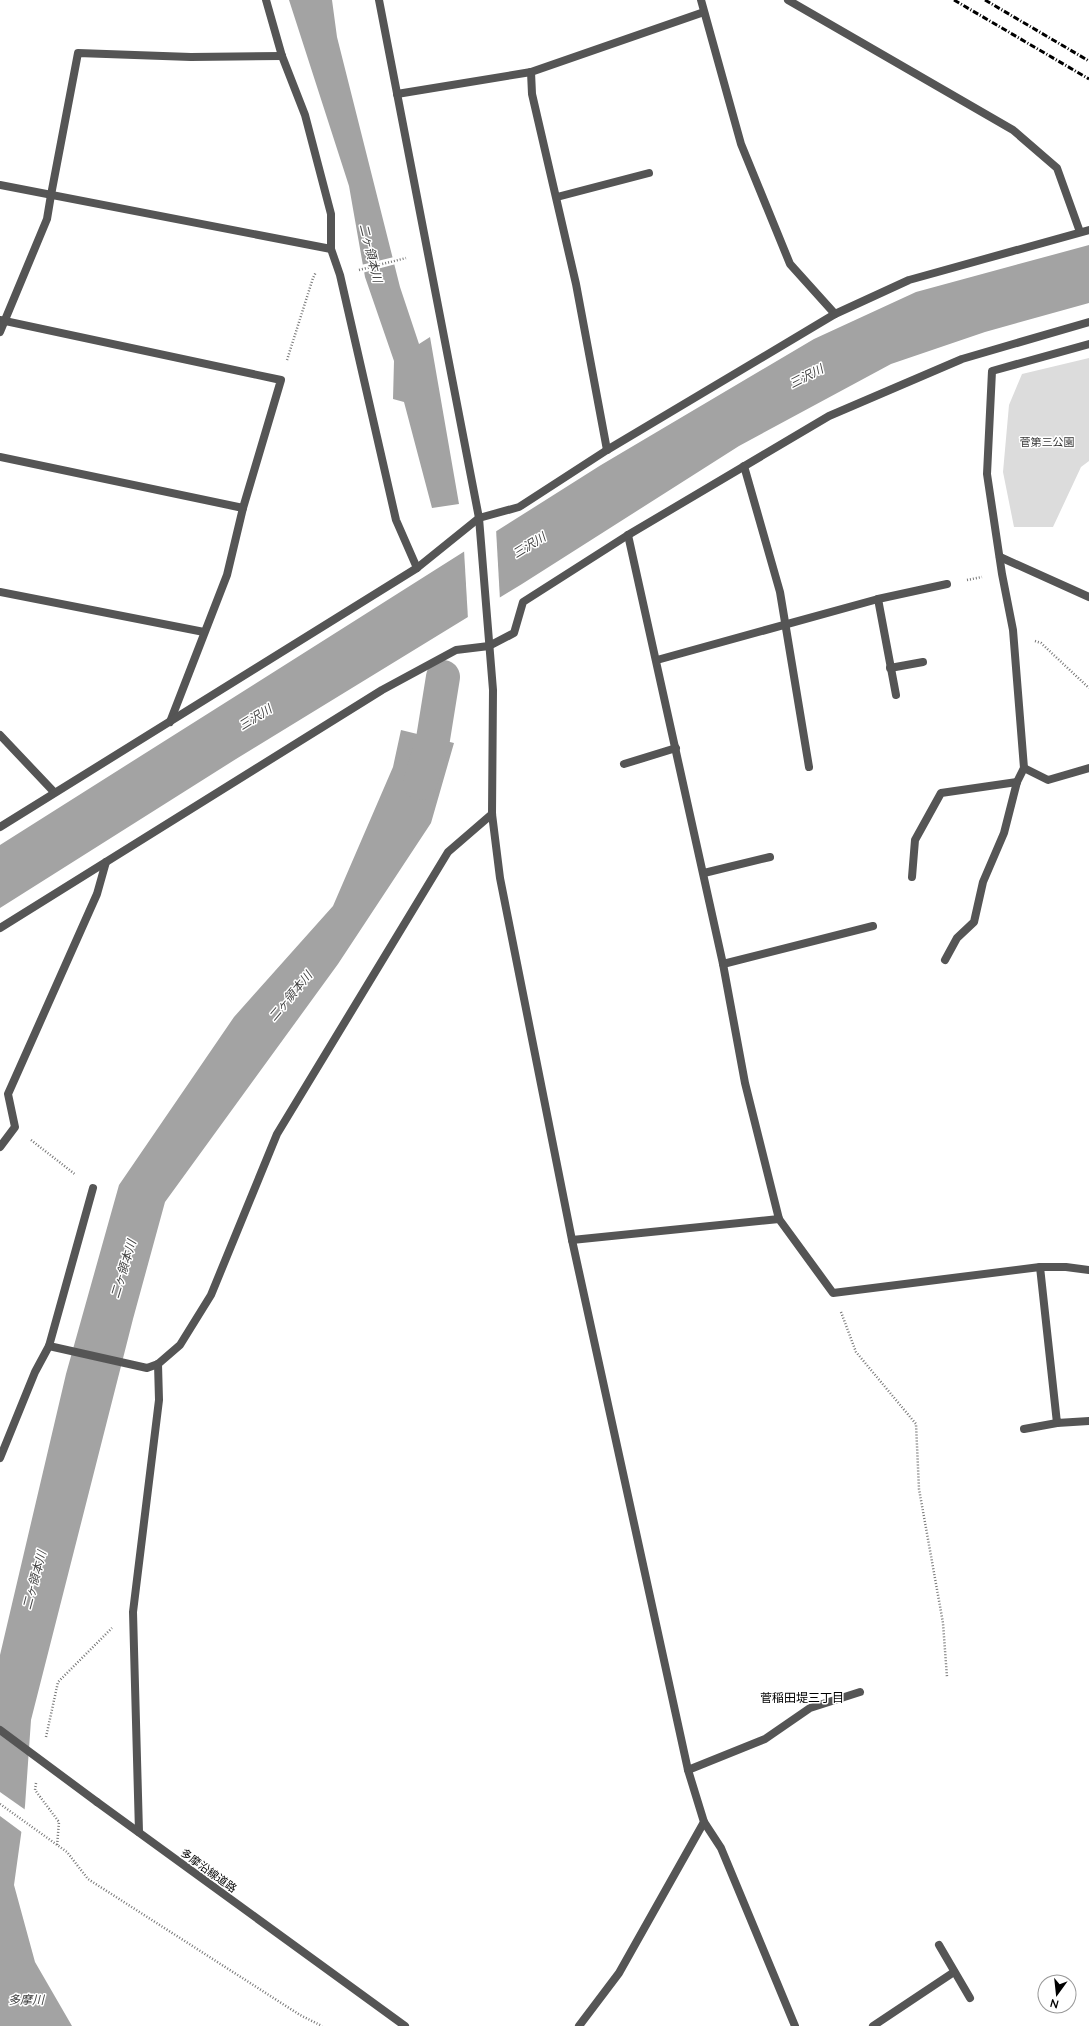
<svg xmlns="http://www.w3.org/2000/svg" width="1089" height="2026" font-family="Lato,'Noto Sans JP',sans-serif">
<style>
.green{fill:#dcdcdc}
.water{fill:#a3a3a3}
.pier{fill:#fff}
.lines{fill:none;stroke-linecap:round;stroke-linejoin:round}
.canal{stroke:#a3a3a3;stroke-width:34}
.path{stroke:#777;stroke-width:2.5;stroke-dasharray:1 2;stroke-linecap:butt}
.service{stroke:#555;stroke-width:8}
.minor{stroke:#555;stroke-width:8}
.tertiary{stroke:#555;stroke-width:8}
.rail{stroke:#000;stroke-width:3;stroke-dasharray:6 2 1 2;stroke-linecap:butt}
.tertiary-bridge{stroke:#555;stroke-width:8}
.labels{text-anchor:middle;dominant-baseline:central;stroke-width:3;stroke-linejoin:round;paint-order:stroke}
.park-label{font-size:11px;fill:#333;stroke:#fff}
.street-label{font-size:11px;fill:#000;stroke:#fff}
.water-label{font-size:12px;font-style:italic;fill:#444;stroke:#fff}
.neighbourhood-label{font-size:12px;fill:#000;stroke:#fff}
</style>
<rect width="100%" height="100%" fill="#fff"/>
<path class="green" d="M 1089,358 L 1089,461 L 1081,467 L 1053,527 L 1014,527 L 1003,472 L 1009,405 L 1022,374 Z"/>
<g class="water">
<path d="M 289,0 L 332,0 L 337,37 L 400,287 L 419,344 L 430,337 L 459,504 L 432,508 L 404,402 L 393,399 L 394,361 L 365,277 L 349,186 Z"/>
<path d="M 1089,245 L 1089,303 L 985,332 L 891,364 L 739,446 L 522,584 L 236,759 L 0,908 L 0,845 L 601,465 L 814,339 L 916,292 Z"/>
<path d="M 401,730 L 454,743 L 431,823 L 338,964 L 165,1202 L 133,1319 L 31,1720 L 25,1806 L 14,1885 L 35,1962 L 72,2026 L 0,2026 L 0,1655 L 66,1374 L 119,1185 L 234,1017 L 333,906 L 393,767 Z"/>
</g>
<g class="pier">
<path d="M 394,257 L 396,264 L 362,273 L 361,265 Z"/>
<path d="M 496,529 L 500,600 L 468,619 L 464,550 Z"/>
<path d="M 0,1792 L 27,1811 L 23,1833 L 0,1816 Z"/>
</g>
<g class="lines">
<path class="canal" d="M 420,783 L 433,739 L 443,677"/>
<g class="path">
<path d="M 359,270 L 406,258"/>
<path d="M 287,360 L 313,278 L 316,272"/>
<path d="M 967,580 L 982,577"/>
<path d="M 1035,641 L 1041,643 L 1089,688"/>
<path d="M 31,1140 L 76,1175"/>
<path d="M 841,1312 L 856,1352 L 916,1424 L 919,1489 L 943,1623 L 947,1677"/>
<path d="M 46,1737 L 58,1682 L 112,1628"/>
<path d="M 36,1783 L 35,1790 L 59,1822 L 57,1846"/>
<path d="M 0,1804 L 67,1852 L 88,1879 L 300,2015 L 322,2026"/>
</g>
<g class="service">
<path d="M 531,72 L 532,94 L 576,284 L 607,450"/>
<path d="M 397,94 L 531,72 L 704,12"/>
<path d="M 51,195 L 78,53 L 191,57 L 282,56"/>
<path d="M 557,197 L 649,173"/>
<path d="M 744,466 L 780,592 L 809,767"/>
<path d="M 878,599 L 896,695"/>
<path d="M 657,660 L 878,599 L 947,584"/>
<path d="M 890,668 L 923,662"/>
<path d="M 624,764 L 676,748"/>
<path d="M 704,873 L 770,857"/>
<path d="M 912,877 L 915,840 L 941,793 L 1017,782"/>
<path d="M 723,964 L 873,926"/>
<path d="M 0,1147 L 15,1127 L 8,1094 L 97,894 L 106,862"/>
<path d="M 1040,1267 L 1057,1423 L 1089,1421"/>
<path d="M 1024,1429 L 1057,1423"/>
<path d="M 688,1770 L 765,1739 L 810,1708 L 860,1692"/>
<path d="M 139,1832 L 133,1612 L 159,1400 L 158,1364"/>
<path d="M 939,1945 L 970,1998"/>
<path d="M 873,2026 L 954,1972"/>
</g>
<g class="minor">
<path d="M 266,0 L 282,56 L 305,115 L 331,214 L 331,249 L 340,275 L 396,520 L 417,568"/>
<path d="M 379,0 L 479,518 L 493,690 L 492,814 L 500,878 L 572,1240 L 688,1770 L 704,1822 L 619,1973 L 579,2026"/>
<path d="M 701,0 L 741,144 L 790,264 L 835,314"/>
<path d="M 788,0 L 1013,130 L 1057,168 L 1080,232"/>
<path d="M 0,185 L 331,249"/>
<path d="M 0,320 L 281,380 L 243,508 L 227,575 L 170,722"/>
<path d="M 0,332 L 47,219 L 51,195"/>
<path d="M 0,457 L 243,508"/>
<path d="M 628,535 L 723,964 L 745,1083 L 779,1219 L 833,1293 L 1040,1267 L 1066,1267 L 1089,1270"/>
<path d="M 1000,557 L 1089,597"/>
<path d="M 0,592 L 204,632"/>
<path d="M 0,735 L 54,792"/>
<path d="M 1024,768 L 1048,780 L 1089,768"/>
<path d="M 0,827 L 417,568 L 479,518 L 519,507 L 607,450 L 835,314 L 909,280 L 1089,230"/>
<path d="M 0,928 L 382,690 L 456,650 L 489,646 L 514,633 L 523,602 L 628,535 L 829,416 L 962,359 L 1089,322"/>
<path d="M 945,960 L 957,938 L 974,922 L 983,882 L 1004,833 L 1017,782 L 1024,768 L 1013,630 L 1002,574 L 987,474 L 992,371 L 1089,344"/>
<path d="M 572,1240 L 779,1219"/>
<path d="M 49,1346 L 147,1368 L 158,1364 L 180,1345 L 211,1295 L 277,1134 L 448,852 L 492,814"/>
<path d="M 0,1458 L 35,1372 L 49,1346 L 93,1188"/>
<path d="M 704,1822 L 721,1848 L 795,2026"/>
</g>
<path class="tertiary" d="M 97,1802 L 405,2026"/>
<g class="rail">
<path d="M 954,0 L 1089,79"/>
<path d="M 985,0 L 1089,61"/>
</g>
<path class="tertiary-bridge" d="M 0,1730 L 97,1802"/>
</g>
<g class="labels">
<g class="park-label">
<text x="1047" y="441">菅第三公園</text>
</g>
<g class="street-label">
<text transform="translate(209 1870) rotate(36)">多摩沿線道路</text>
</g>
<g class="water-label">
<text transform="translate(371 253) rotate(76)">二ヶ領本川</text>
<text transform="translate(806 376) rotate(-27)">三沢川</text>
<text transform="translate(529 545) rotate(-32)">三沢川</text>
<text transform="translate(255 717) rotate(-32)">三沢川</text>
<text transform="translate(290 996) rotate(-50)">二ヶ領本川</text>
<text transform="translate(123 1269) rotate(-73)">二ヶ領本川</text>
<text transform="translate(34 1580) rotate(-75)">二ヶ領本川</text>
<text x="26" y="1999">多摩川</text>
</g>
<g class="neighbourhood-label">
<text x="802" y="1697">菅稲田堤三丁目</text>
</g>
</g>
<g transform="translate(1057 1994) rotate(195)"><circle r="19" fill="#ffffff" stroke="#999999"/>
<path d="M0-3L7 15L0 10L-7 15Z" fill="#000000"/>
<text y="-6" font-size="11" font-weight="bold" text-anchor="middle" fill="#000000">N</text>
</g>
</svg>
